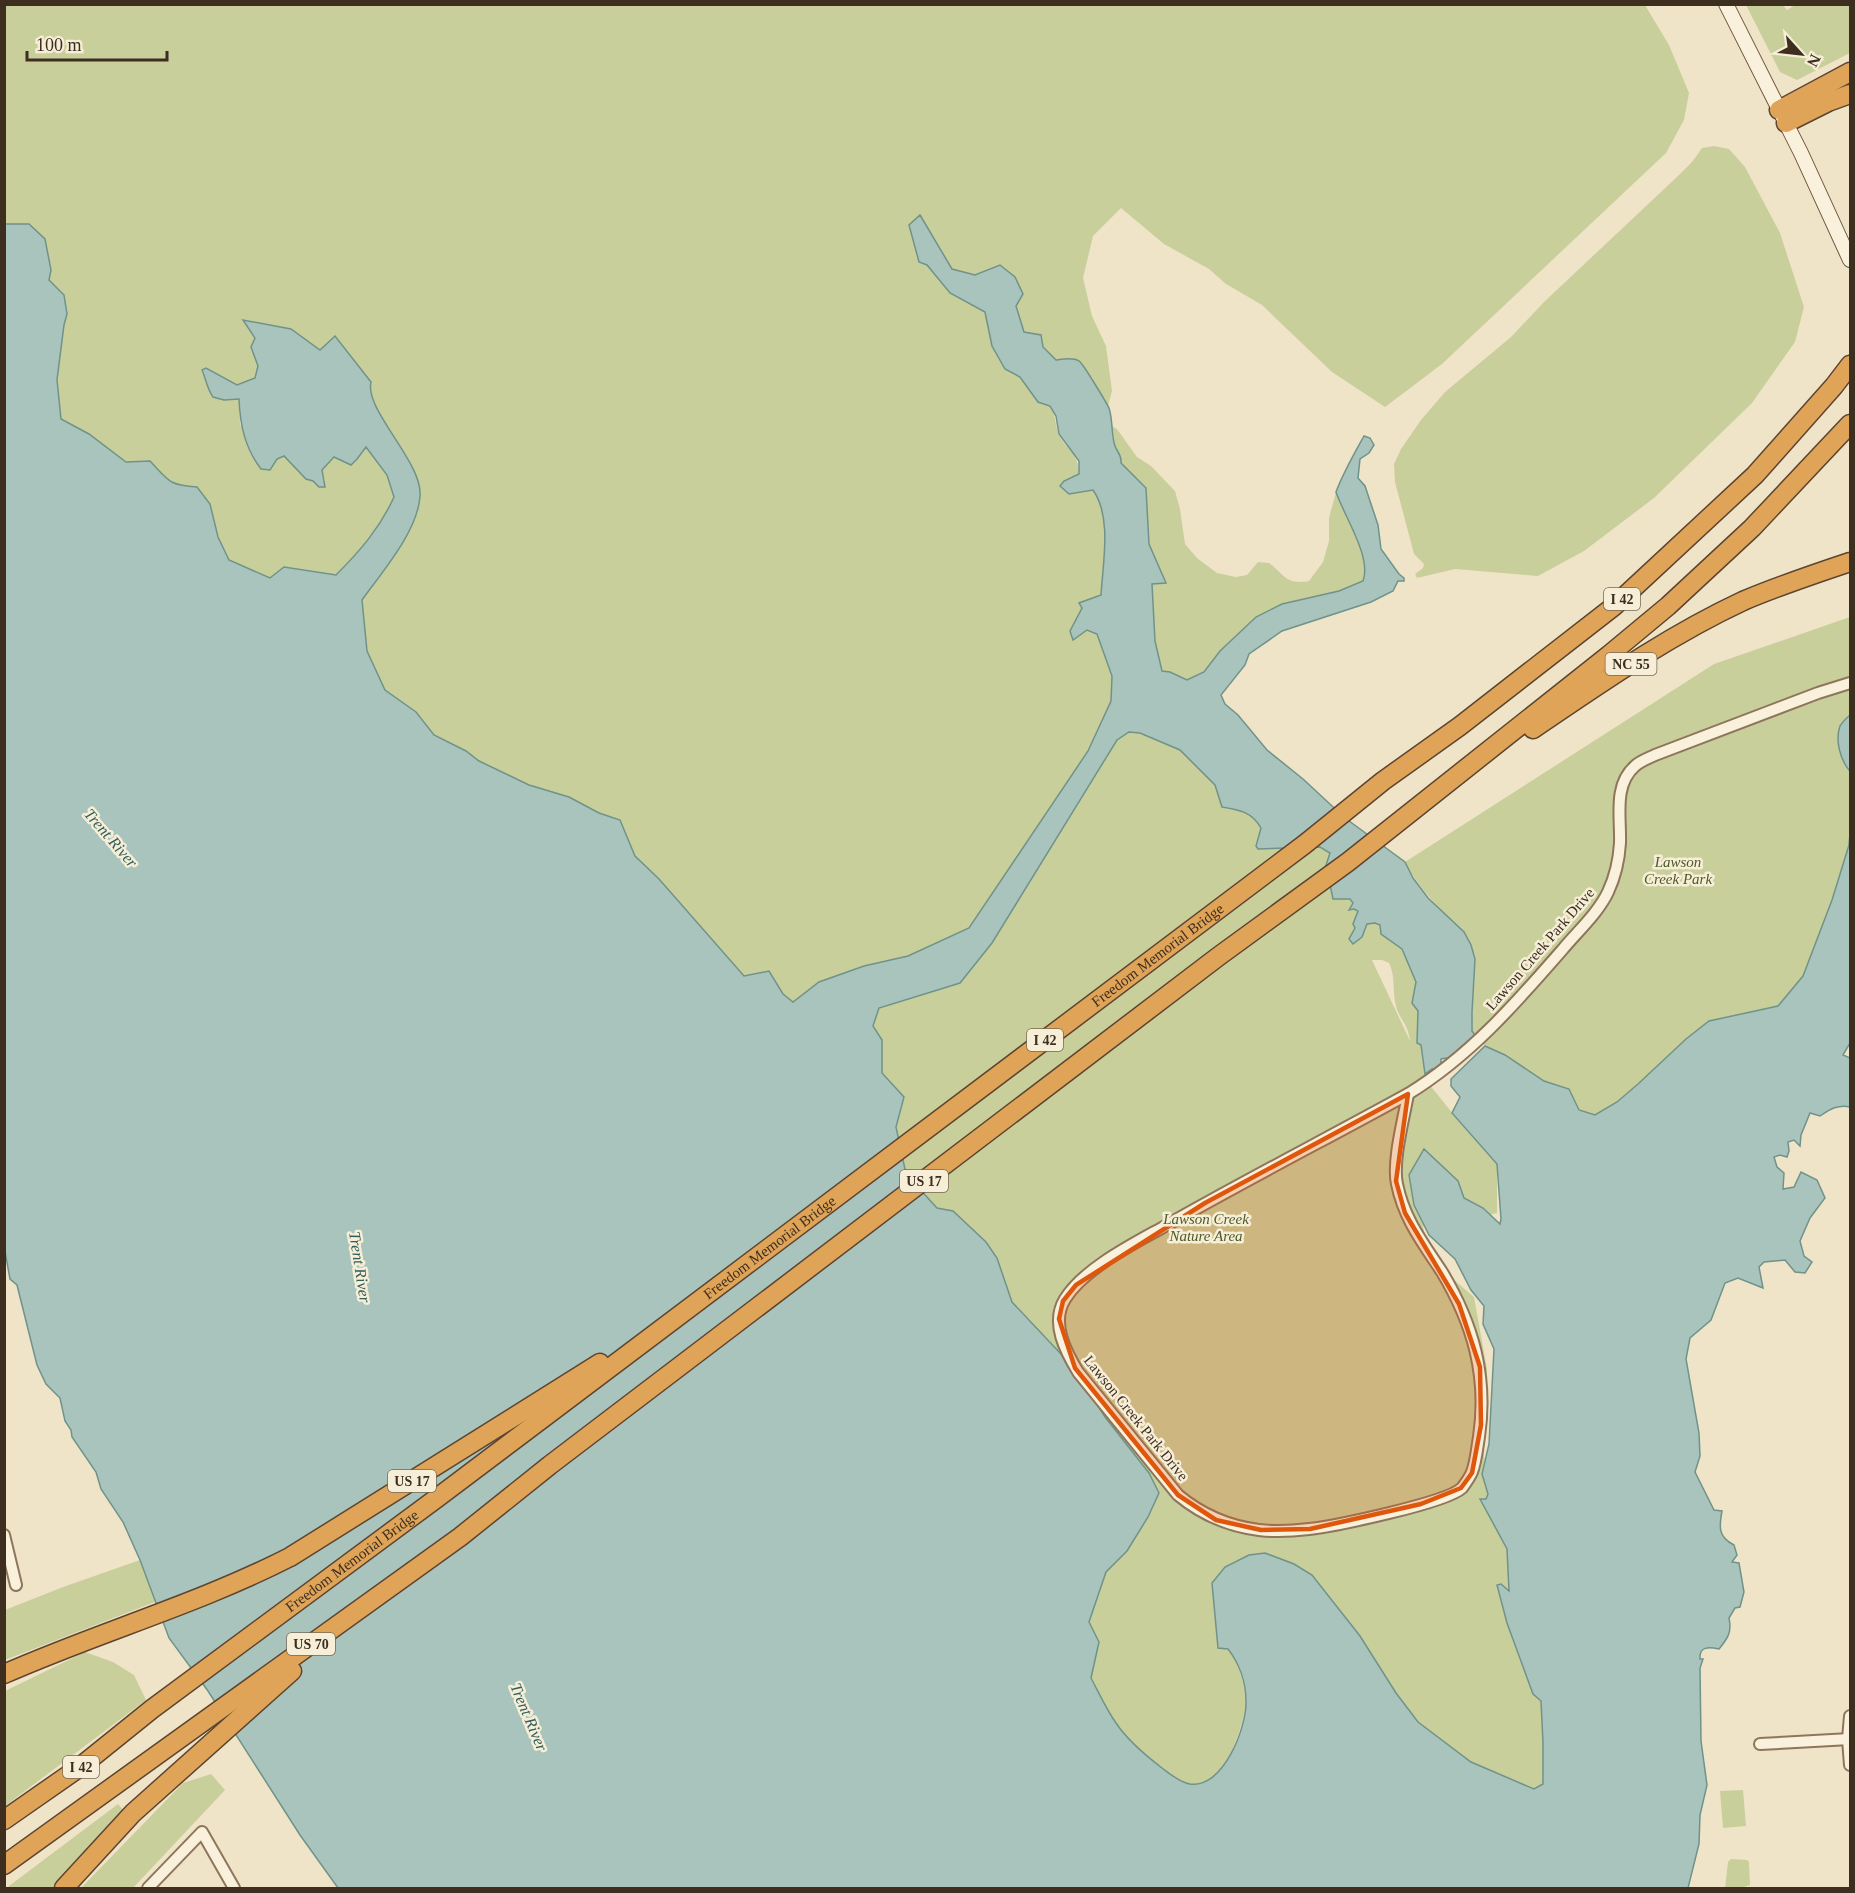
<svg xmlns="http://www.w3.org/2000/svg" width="1855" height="1893" font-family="Georgia,serif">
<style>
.green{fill:#c9cf9b;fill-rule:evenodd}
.water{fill:#a9c4bc;stroke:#6f938a;stroke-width:1.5}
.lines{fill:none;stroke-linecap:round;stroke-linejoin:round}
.street-casing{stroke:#8d765c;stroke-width:14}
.secondary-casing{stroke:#6f573f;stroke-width:16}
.highway-casing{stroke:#5b4430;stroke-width:21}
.street{stroke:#faf1dc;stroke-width:10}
.secondary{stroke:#faf1dc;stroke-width:14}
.highway{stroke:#e0a458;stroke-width:18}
.marked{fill:#df570d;fill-opacity:0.2;stroke:#df570d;stroke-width:4.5;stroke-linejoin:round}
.labels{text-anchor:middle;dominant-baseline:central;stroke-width:5;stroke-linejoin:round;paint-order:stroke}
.shield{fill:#f7eed8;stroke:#756857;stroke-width:1.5}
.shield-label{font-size:14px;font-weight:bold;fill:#3d2e20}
.park-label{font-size:15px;font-style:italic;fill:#4d5a26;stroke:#f7eed8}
.street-label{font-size:15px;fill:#3d2e20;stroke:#f7eed8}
.water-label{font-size:16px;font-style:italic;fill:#2f5d5a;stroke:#f7eed8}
</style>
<rect width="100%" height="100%" fill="#f0e4c8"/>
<g class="green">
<path d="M 4,5 L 1645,5 L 1669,45 L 1689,93 L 1684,120 L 1666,153 L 1442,364 L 1385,407 L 1332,372 L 1262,305 L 1226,284 L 1209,269 L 1164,244 L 1121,208 L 1093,236 L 1083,278 L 1092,316 L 1106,346 L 1112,391 L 1108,406 L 1096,389 L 1092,377 L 1068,358 L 1056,360 L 1024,332 L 1000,265 L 975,275 L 952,269 L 919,215 L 915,220 L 919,262 L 927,265 L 950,293 L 986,312 L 992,346 L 1005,369 L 1020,377 L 1038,402 L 1050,406 C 1056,415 1055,425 1059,435 C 1068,452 1078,451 1079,474 L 1064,481 L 1069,494 L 1093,490 C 1113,519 1103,561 1101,595 L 1079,604 L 1082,608 L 1080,613 L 1087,630 L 1097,634 L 1112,676 L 1111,701 L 1088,751 L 969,928 L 908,956 L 864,966 L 819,982 L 793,1002 L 783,994 L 769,971 L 744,976 L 659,879 L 635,856 L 620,820 L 599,813 L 569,797 L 529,785 L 479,761 L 466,751 L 434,735 L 416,712 L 385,690 L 367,651 L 362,600 C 375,582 416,529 418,510 C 418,501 416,475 413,468 C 405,447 365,405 371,382 L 335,336 L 320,350 L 291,329 L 244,321 L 255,338 L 251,347 L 258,366 L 255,378 L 238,385 L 206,368 L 202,370 L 207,381 L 208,389 L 224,400 L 239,399 L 240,424 L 245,431 L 245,436 L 277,459 L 284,456 L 306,479 L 313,481 L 319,487 L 325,481 L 322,470 L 335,457 L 351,464 L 357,459 L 366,446 L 387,476 L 394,497 C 380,528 360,552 336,575 L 284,567 L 270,578 L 229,560 L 218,537 L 210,504 L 197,487 C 169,485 169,481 150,461 L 126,462 L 89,434 L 61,419 L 57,380 L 64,325 L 67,314 L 64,295 L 49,280 L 51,270 L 29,224 L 5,224 Z"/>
<path d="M 1746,5 L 1783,5 L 1787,10 L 1795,5 L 1850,5 L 1850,53 L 1797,80 L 1780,72 Z"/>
<path d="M 1714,146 L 1729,149 L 1745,167 L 1780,233 L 1804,307 L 1795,342 L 1752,403 L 1654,498 L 1584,551 L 1538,576 L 1455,569 L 1417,578 L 1415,574 L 1423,568 L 1424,564 L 1414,554 L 1395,482 L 1394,464 L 1401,449 L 1421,420 L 1445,392 L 1511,337 L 1544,302 L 1679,175 L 1692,162 L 1702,148 Z"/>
<path d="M 1112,426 L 1117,429 L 1137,457 L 1151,466 L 1175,491 L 1180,509 L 1185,544 L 1197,558 L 1217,573 L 1236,577 L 1247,575 L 1258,562 L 1269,563 C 1285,575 1286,585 1309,581 L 1323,562 L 1329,541 L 1329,518 L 1336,492 C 1344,516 1372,557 1363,581 L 1339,591 L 1282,604 L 1220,651 L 1204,672 L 1187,680 L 1170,672 L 1162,671 L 1155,641 L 1152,584 L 1166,583 L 1149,544 L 1146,488 L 1121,463 L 1121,458 L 1115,446 Z"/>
<path d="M 1850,617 L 1850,715 L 1840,724 L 1850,770 L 1849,845 L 1832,900 L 1803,976 L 1778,1006 L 1709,1021 L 1686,1039 L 1638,1084 L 1617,1102 L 1595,1115 L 1579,1110 L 1569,1089 L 1544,1081 L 1505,1055 L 1485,1046 L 1472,1031 L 1464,932 C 1441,910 1420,891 1405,862 L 1714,664 Z"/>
<path d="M 1129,732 L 1140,733 L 1180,750 L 1215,785 L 1222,807 C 1240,810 1252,812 1261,828 L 1256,846 L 1258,849 L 1320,847 L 1331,853 L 1340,899 L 1350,899 L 1353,902 L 1350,907 L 1358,911 L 1365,931 L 1367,924 L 1375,923 L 1380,925 L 1381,934 L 1402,949 L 1417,982 L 1412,1003 L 1418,1011 L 1417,1043 L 1421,1045 L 1425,1075 L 1429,1084 L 1462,1125 L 1497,1164 L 1497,1213 L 1477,1218 L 1435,1208 L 1423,1227 L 1431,1260 L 1474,1297 L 1487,1369 L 1484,1456 L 1490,1517 L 1507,1549 L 1509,1591 L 1501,1584 L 1497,1586 L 1507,1623 L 1533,1694 L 1541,1701 L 1543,1743 L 1543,1784 L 1517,1806 L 1231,1653 C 1260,1690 1241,1731 1224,1768 C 1220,1776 1216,1791 1209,1797 C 1203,1801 1195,1804 1188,1808 L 1094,1729 L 1074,1603 L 1110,1568 L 1126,1532 L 906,1174 L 896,1127 L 903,1097 L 882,1073 L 882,1040 L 873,1026 L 878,1008 L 960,983 L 992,943 L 1117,740 ZM 1372,960 L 1382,960 L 1389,963 C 1396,977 1392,991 1396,1006 C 1399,1019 1408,1023 1410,1041 Z"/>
<path d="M 140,1560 L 155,1602 L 5,1660 L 5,1610 L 63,1587 Z"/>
<path d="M 85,1652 L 113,1662 L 134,1675 L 146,1700 L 5,1806 L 5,1691 Z"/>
<path d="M 211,1774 L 225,1790 L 133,1888 L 81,1888 L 183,1783 Z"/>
<path d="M 1743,1790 L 1746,1826 L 1723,1828 L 1720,1791 Z"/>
<path d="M 118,1804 L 124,1811 L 56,1888 L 8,1888 L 9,1886 Z"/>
<path d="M 1731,1859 L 1747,1860 L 1749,1862 L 1750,1885 L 1741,1888 L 1725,1888 L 1728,1862 Z"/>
</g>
<g class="water">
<path d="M 920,215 L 952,269 L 975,275 L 1000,265 L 1015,277 L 1023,294 L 1016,306 L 1024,332 L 1041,335 L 1043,347 L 1056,360 C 1063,359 1073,357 1079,361 C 1083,363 1107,404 1109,408 C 1113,420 1111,434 1115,446 C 1117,452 1122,455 1121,463 L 1146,488 L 1149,544 L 1166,583 L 1152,584 L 1155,641 L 1162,671 L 1170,672 L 1187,680 L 1204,672 L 1220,651 L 1256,617 L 1282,604 L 1339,591 L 1363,581 C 1372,557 1344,516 1336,492 C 1343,473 1354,454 1364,436 L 1370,438 L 1374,445 L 1369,453 L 1360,459 L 1358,478 L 1365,486 L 1378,525 L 1381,549 L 1399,574 L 1404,578 L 1404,581 L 1398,581 L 1393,591 L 1371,602 L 1282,631 L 1249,654 L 1245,665 L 1221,695 L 1225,704 L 1238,715 L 1267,750 L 1303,779 L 1345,818 L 1405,862 L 1413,878 L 1428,898 L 1464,932 L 1471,945 L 1475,959 L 1472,1012 L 1472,1031 L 1477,1038 L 1454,1057 L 1441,1059 L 1441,1069 L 1432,1069 L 1425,1074 L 1421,1045 L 1417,1043 L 1418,1011 L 1412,1003 L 1416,982 L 1402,949 L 1381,934 L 1380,925 L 1375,923 L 1367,924 L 1362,937 L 1353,944 L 1349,939 L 1355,928 L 1353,924 L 1358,911 L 1354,909 L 1349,910 L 1353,903 L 1350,899 L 1333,899 L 1326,865 L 1330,853 L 1320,847 L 1258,849 L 1256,846 L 1261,828 C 1252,812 1240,810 1222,807 L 1215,785 L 1180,750 L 1140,733 L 1129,732 L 1117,740 L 992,943 L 960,983 L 879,1008 L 873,1026 L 882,1040 L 882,1073 L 904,1097 L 896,1127 L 906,1174 L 937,1208 L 953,1211 L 986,1242 L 997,1258 L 1012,1302 L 1076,1370 L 1105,1417 L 1149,1473 L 1159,1493 L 1148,1517 L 1127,1551 L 1106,1572 L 1089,1622 L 1099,1642 L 1091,1678 C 1099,1693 1106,1709 1116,1723 C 1128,1741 1145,1755 1162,1768 C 1170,1774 1179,1782 1190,1784 C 1223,1789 1247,1727 1246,1701 C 1246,1682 1239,1663 1228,1649 L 1218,1648 L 1212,1583 L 1225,1567 L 1249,1555 L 1265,1553 L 1294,1564 L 1312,1575 L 1360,1636 L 1396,1693 L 1418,1722 L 1471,1762 L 1534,1789 L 1543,1784 L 1543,1743 L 1541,1701 L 1533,1694 L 1507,1623 L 1497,1585 L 1501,1584 L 1509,1591 L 1507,1549 L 1480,1499 L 1486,1499 L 1488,1494 L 1482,1474 L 1489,1444 L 1494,1349 L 1483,1324 L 1484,1306 L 1471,1290 L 1455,1259 L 1429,1235 L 1414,1205 L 1409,1175 L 1424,1149 L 1458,1181 L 1464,1198 L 1483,1208 L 1500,1224 L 1501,1219 L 1497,1164 L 1452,1113 L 1460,1097 L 1451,1086 L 1451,1079 L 1485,1046 L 1505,1055 L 1544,1081 L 1569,1089 L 1579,1110 L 1595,1115 L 1617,1102 L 1638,1084 L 1686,1039 L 1709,1021 L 1778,1006 L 1803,976 L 1832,900 L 1849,845 L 1850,833 L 1850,1043 L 1843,1055 L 1850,1058 L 1850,1107 C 1839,1104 1830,1109 1820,1116 L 1810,1113 L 1801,1135 L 1800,1146 L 1794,1140 L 1788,1142 L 1789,1151 L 1787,1157 L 1780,1155 L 1774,1157 L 1777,1167 L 1784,1173 L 1783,1189 L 1794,1187 L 1801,1172 L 1817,1180 L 1825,1198 L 1810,1218 L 1800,1241 L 1804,1256 L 1812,1262 L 1805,1273 L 1795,1272 L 1785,1260 L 1764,1262 L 1759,1267 L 1763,1288 L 1738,1278 L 1725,1283 L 1711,1320 L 1690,1338 L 1686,1359 L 1699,1433 L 1700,1456 L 1695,1472 L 1714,1510 L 1722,1511 C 1719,1527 1718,1537 1734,1545 L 1737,1555 L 1732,1562 L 1739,1563 L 1744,1592 L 1740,1607 L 1735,1608 L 1729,1618 C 1732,1632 1728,1638 1719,1649 C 1709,1647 1699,1646 1700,1659 L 1703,1659 L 1700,1668 L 1701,1741 L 1707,1785 L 1700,1815 L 1699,1844 L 1688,1888 L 338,1888 L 300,1835 L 208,1691 L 169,1638 L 140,1560 L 123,1522 L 101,1489 L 96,1472 L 72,1437 L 71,1430 L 65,1421 L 60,1398 L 46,1384 L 37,1365 L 17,1285 L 10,1279 L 4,1246 L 4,224 L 29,224 L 45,239 L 51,270 L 49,280 L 64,295 L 67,314 L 64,325 L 57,380 L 61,419 L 89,434 L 126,462 L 150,461 C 169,481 168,485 197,487 L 210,504 L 218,537 L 229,560 L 270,578 L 284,567 L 336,575 C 360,551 380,528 394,497 L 387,475 L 366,447 L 357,459 L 351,465 L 334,457 L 322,470 L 325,487 L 319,487 L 313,481 L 306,479 L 284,456 L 277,459 L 270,470 L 261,469 C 245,448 240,425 239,399 L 224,400 L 213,397 C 207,389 206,379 202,370 L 206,368 L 237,385 L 255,378 L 258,366 L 251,347 L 255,338 L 243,320 L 291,329 L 320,350 L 335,336 L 371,382 C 364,410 423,462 420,496 C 418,531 382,572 362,600 L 367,651 L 385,690 L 416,712 L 434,735 L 466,751 L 479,761 L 529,785 L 569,797 L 599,813 L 620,820 L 635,856 L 659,879 L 744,976 L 769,971 L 783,994 L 793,1002 L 819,982 L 864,966 L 908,956 L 969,928 L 1088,751 L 1111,701 L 1112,676 L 1097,634 L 1087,630 L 1073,640 L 1070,631 L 1082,608 L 1079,603 L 1101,595 C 1103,562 1112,517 1093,490 L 1069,494 L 1060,486 L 1064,481 L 1079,474 L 1079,461 L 1059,434 L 1056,416 L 1050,406 L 1038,402 L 1020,377 L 1005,369 L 992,346 L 985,312 L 950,293 L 927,265 L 919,262 L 909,225 Z"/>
<path d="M 1850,715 L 1850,770 L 1849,770 C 1840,759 1835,740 1840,726 C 1842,722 1847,718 1850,715 Z"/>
</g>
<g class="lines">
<defs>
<g id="street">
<path d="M 1408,1094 C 1404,1118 1392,1161 1397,1184 C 1404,1219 1423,1243 1442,1272 C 1473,1324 1488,1376 1479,1437 C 1477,1448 1476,1462 1472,1472 C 1470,1477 1465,1484 1462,1488 C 1446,1503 1335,1526 1309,1529 C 1293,1531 1276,1532 1259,1530 C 1227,1526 1202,1515 1178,1495 L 1078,1372 C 1066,1352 1050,1323 1065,1299 C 1084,1268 1135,1243 1167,1225 C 1246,1180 1328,1138 1408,1094 Z"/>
<path d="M 1408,1094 C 1470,1056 1516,1003 1563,949 C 1578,931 1598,913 1608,892 C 1615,877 1619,860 1620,843 C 1621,818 1613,785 1635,766 C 1640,761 1649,758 1655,755 L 1818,693 L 1850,683"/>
<path d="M 4,1535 L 16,1585"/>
<path d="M 1850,1716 L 1848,1739 L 1850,1765"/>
<path d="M 1760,1744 L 1850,1739"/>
<path d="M 148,1888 L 202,1832 L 234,1888"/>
</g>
<path id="secondary" d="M 1726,4 L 1801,153 L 1850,260"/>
<g id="highway">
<path d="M 1779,110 L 1850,72"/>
<path d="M 1786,123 L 1828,102 L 1850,94"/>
<path d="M 1533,729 C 1601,683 1668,636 1743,601 C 1778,586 1814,574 1850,562"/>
<path d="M 4,1674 C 99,1632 198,1604 290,1557 L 600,1363"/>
<path id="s1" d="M 4,1820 L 80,1767 L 152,1709 L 437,1498 L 1305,844 L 1383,781 L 1460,726 L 1613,607 L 1755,475 L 1834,386 L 1850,365"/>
<path d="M 4,1865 L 460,1537 L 550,1465 L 1219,956 L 1348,862 L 1609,655 L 1668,606 L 1752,528 L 1850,424"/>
<path d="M 64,1888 L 133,1813 L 292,1671"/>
</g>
</defs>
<use href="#street" class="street-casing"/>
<use href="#secondary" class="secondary-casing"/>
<use href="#highway" class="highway-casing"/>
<use href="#street" class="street"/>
<use href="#secondary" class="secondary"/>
<use href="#highway" class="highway"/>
</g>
<path class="marked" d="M 1408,1094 L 1396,1181 L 1405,1213 L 1459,1304 L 1480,1367 L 1481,1425 L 1472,1473 L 1461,1488 L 1421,1504 L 1310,1529 L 1261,1530 L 1216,1520 L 1178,1495 L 1075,1368 L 1059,1319 L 1063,1301 L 1076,1285 L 1205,1203 Z"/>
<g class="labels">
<g class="shield">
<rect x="1604" y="588" width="36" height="22" rx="4.5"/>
<rect x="1605.5" y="653" width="51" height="22" rx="4.5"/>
<rect x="1027" y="1029" width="36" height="22" rx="4.5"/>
<rect x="900" y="1170" width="48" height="22" rx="4.5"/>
<rect x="388" y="1470" width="48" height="22" rx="4.5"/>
<rect x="287" y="1633" width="48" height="22" rx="4.5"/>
<rect x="63" y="1756" width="36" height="22" rx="4.5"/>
</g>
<g class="shield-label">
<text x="1622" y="599">I 42</text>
<text x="1631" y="664">NC 55</text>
<text x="1045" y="1040">I 42</text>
<text x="924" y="1181">US 17</text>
<text x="412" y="1481">US 17</text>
<text x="311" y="1644">US 70</text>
<text x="81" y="1767">I 42</text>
</g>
<g class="park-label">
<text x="1678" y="862">Lawson<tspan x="1678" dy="17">Creek Park</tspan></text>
<text x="1206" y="1219">Lawson Creek<tspan x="1206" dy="17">Nature Area</tspan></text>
</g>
<g class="street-label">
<text transform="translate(1540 949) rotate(-49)">Lawson Creek Park Drive</text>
<text stroke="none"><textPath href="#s1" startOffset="1442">Freedom Memorial Bridge</textPath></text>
<text stroke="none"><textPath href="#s1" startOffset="956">Freedom Memorial Bridge</textPath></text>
<text transform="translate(1136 1418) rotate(51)">Lawson Creek Park Drive</text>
<text stroke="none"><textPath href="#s1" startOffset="434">Freedom Memorial Bridge</textPath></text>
</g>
<g class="water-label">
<text transform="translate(111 838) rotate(49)">Trent River</text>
<text transform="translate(360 1267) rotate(81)">Trent River</text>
<text transform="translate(529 1717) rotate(67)">Trent River</text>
</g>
</g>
<rect width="1855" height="1893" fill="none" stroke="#3d2e20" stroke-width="12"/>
<g transform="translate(1801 54) rotate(117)" stroke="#f7eed8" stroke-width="4.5" paint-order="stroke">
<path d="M0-4.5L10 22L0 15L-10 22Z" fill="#3d2e20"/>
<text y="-9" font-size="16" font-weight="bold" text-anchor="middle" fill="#3d2e20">N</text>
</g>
<path d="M27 51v9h140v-9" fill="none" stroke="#3d2e20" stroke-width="3"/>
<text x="36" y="51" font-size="18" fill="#3d2e20" stroke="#f7eed8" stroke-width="4.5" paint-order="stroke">100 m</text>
</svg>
